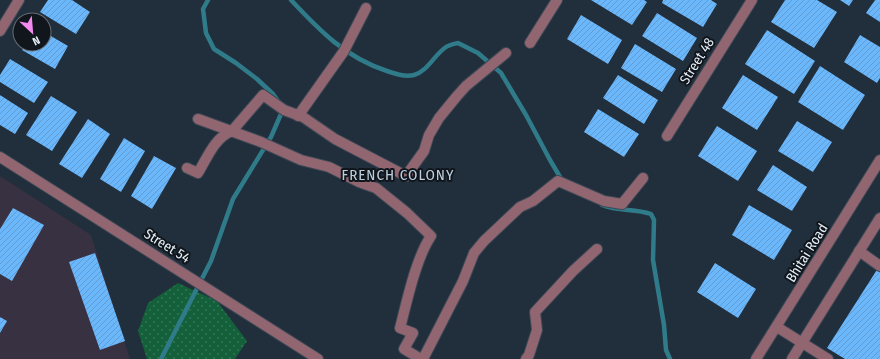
<svg xmlns="http://www.w3.org/2000/svg" width="880" height="359" font-family="'Fira Sans Condensed',sans-serif">
<style>
.education{fill:#383141}
.grass{fill:url(#grass-dots)}
.lines{fill:none;stroke-linecap:round;stroke-linejoin:round}
.stream{stroke:#307b89;stroke-width:4.5}
.building{fill:url(#building-hatch)}
.minor-casing{stroke:#3d4955;stroke-width:12}
.minor{stroke:#916671;stroke-width:10}
.labels{text-anchor:middle;dominant-baseline:central;stroke-width:4;stroke-linejoin:round;paint-order:stroke}
.street-label{font-size:14px;fill:#e6eff8;stroke:#10161c}
.neighbourhood-label{font-size:15px;letter-spacing:1px;fill:#bccede;stroke:#10161c}
</style>
<defs>
<pattern id="grass-dots" width="8" height="8" patternUnits="userSpaceOnUse"><rect width="8" height="8" fill="#13603a"/><path d="M2 2h.1M6 6h.1" fill="none" stroke="#357757" stroke-width="1.8" stroke-linecap="round"/></pattern>
<pattern id="building-hatch" width="6" height="6" patternUnits="userSpaceOnUse"><rect width="6" height="6" fill="#6ab7fc"/><path d="M-1 1l2-2M0 6l6-6M5 7l2-2" fill="none" stroke="#619bd0"/></pattern>
</defs>
<rect width="100%" height="100%" fill="#212e3b"/>
<path class="education" d="M 0,176 L 91,235 L 130,359 L 0,359 Z"/>
<path class="grass" d="M 178,283 L 217,301 L 247,341 L 235,359 L 147,359 L 138,331 L 148,303 Z"/>
<g class="lines">
<g class="stream">
<path d="M 208,0 L 203,9 L 206,33 L 214,49 L 236,63 L 257,79 L 273,94 L 279,102"/>
<path d="M 291,0 C 319,30 346,58 387,71 C 396,74 404,77 414,75 C 428,71 434,55 446,47 C 449,45 454,44 458,43 L 478,53 L 501,73 L 526,115 L 550,160 L 563,182"/>
<path d="M 602,205 C 619,212 634,208 651,214 L 654,220 L 653,260 L 664,325 L 666,350 L 670,359"/>
<path d="M 161,359 L 211,261 L 233,199 L 271,137 L 281,114 L 281,109"/>
</g>
</g>
<g class="building">
<path d="M 48,0 L 72,0 L 90,12 L 76,34 L 40,12 Z"/>
<path d="M 591,0 L 644,0 L 647,2 L 632,25 Z"/>
<path d="M 663,0 L 711,0 L 717,4 L 703,27 L 662,3 Z"/>
<path d="M 785,0 L 817,0 L 837,12 L 814,48 L 771,22 Z"/>
<path d="M 840,0 L 853,0 L 849,6 Z"/>
<path d="M 875,0 L 880,0 L 880,22 L 866,13 Z"/>
<path d="M 657,13 L 697,38 L 683,61 L 642,36 Z"/>
<path d="M 581,15 L 622,40 L 608,64 L 567,39 Z"/>
<path d="M 767,30 L 815,61 L 794,94 L 745,64 Z"/>
<path d="M 44,32 L 68,46 L 55,69 L 22,50 L 26,44 L 44,44 Z"/>
<path d="M 860,35 L 880,47 L 880,78 L 877,83 L 844,62 Z"/>
<path d="M 635,44 L 676,69 L 662,92 L 621,68 Z"/>
<path d="M 10,59 L 48,82 L 34,103 L 0,82 L 0,75 Z"/>
<path d="M 820,66 L 865,95 L 843,130 L 798,102 Z"/>
<path d="M 618,75 L 658,100 L 644,124 L 603,98 Z"/>
<path d="M 743,75 L 778,97 L 757,130 L 722,108 Z"/>
<path d="M 0,95 L 28,113 L 15,134 L 0,125 Z"/>
<path d="M 51,96 L 77,112 L 52,151 L 26,135 Z"/>
<path d="M 598,109 L 639,134 L 624,157 L 584,132 Z"/>
<path d="M 88,119 L 110,134 L 82,178 L 59,164 Z"/>
<path d="M 797,121 L 832,142 L 813,172 L 778,151 Z"/>
<path d="M 717,126 L 757,151 L 738,181 L 698,156 Z"/>
<path d="M 124,138 L 145,151 L 121,192 L 100,179 Z"/>
<path d="M 154,156 L 176,168 L 152,209 L 131,196 Z"/>
<path d="M 773,165 L 807,187 L 792,211 L 757,190 Z"/>
<path d="M 749,205 L 792,230 L 774,260 L 732,235 Z"/>
<path d="M 13,208 L 44,225 L 12,281 L 0,274 L 0,229 Z"/>
<path d="M 95,253 L 125,341 L 100,350 L 69,262 Z"/>
<path d="M 715,263 L 756,289 L 738,318 L 697,292 Z"/>
<path d="M 880,265 L 880,359 L 845,359 L 827,348 Z"/>
<path d="M 0,317 L 7,321 L 0,333 Z"/>
</g>
<g class="lines">
<defs>
<g id="minor">
<path d="M 0,31 L 19,0"/>
<path d="M 530,43 L 557,0"/>
<path d="M 298,116 L 344,51 L 366,8"/>
<path d="M 198,119 L 261,142 L 301,160 L 329,167 L 359,182 L 376,188 L 407,213 L 431,236 C 416,258 407,301 400,328 L 413,333 L 404,349 L 421,359"/>
<path d="M 667,136 L 752,0"/>
<path d="M 0,157 L 318,359"/>
<path d="M 187,168 L 198,173 C 207,158 215,137 232,131 L 263,95 L 284,110 L 303,117 L 335,139 L 406,176 L 424,151 L 429,135 L 439,118 L 457,96 L 466,86 L 506,53"/>
<path d="M 859,251 L 880,266"/>
<path d="M 777,327 L 828,359"/>
<path d="M 423,359 L 463,281 L 474,253 L 484,241 L 520,207 L 533,201 L 558,181 L 604,201 L 622,204 L 643,178"/>
<path d="M 526,359 L 529,355 L 537,330 L 535,312 L 573,271 L 597,249"/>
<path d="M 756,359 L 880,160"/>
<path d="M 792,359 L 880,218"/>
</g>
</defs>
<use href="#minor" class="minor-casing"/>
<use href="#minor" class="minor"/>
</g>
<g class="labels">
<g class="street-label">
<text transform="translate(697 61) rotate(-58)">Street 48</text>
<text transform="translate(167 246) rotate(32)">Street 54</text>
<text transform="translate(807 253) rotate(-58)">Bhitai Road</text>
</g>
<g class="neighbourhood-label">
<text x="398" y="175">FRENCH COLONY</text>
</g>
</g>
<g transform="translate(32 32) rotate(154)"><circle r="19" fill="#10161c" stroke="#666d74"/>
<path d="M0-3L7 15L0 10L-7 15Z" fill="#f489f0"/>
<text y="-6" font-size="11" font-weight="bold" text-anchor="middle" fill="#e6eff8">N</text>
</g>
</svg>
